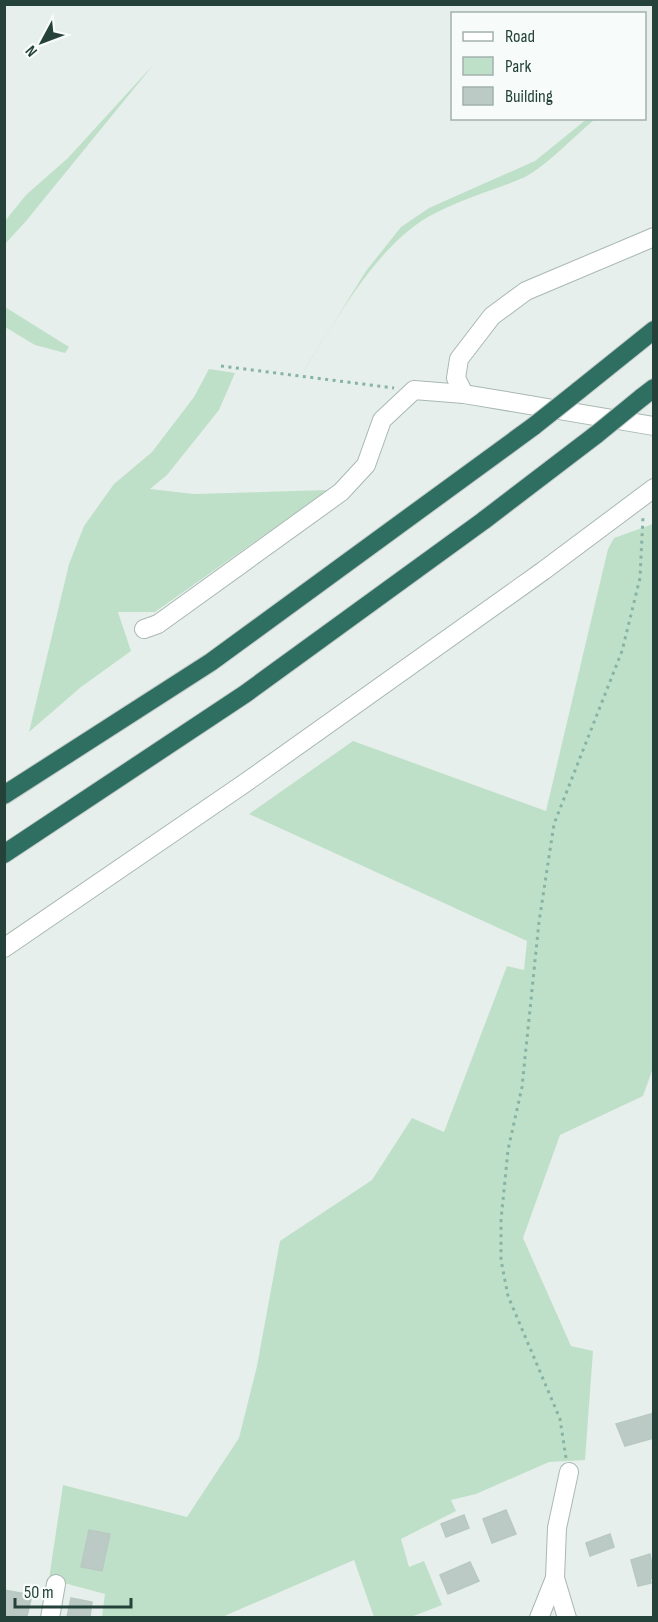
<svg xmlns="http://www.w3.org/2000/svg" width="658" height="1622" font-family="'Sofia Sans Condensed',sans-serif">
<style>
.green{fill:#bfe0c8}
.building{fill:#bbcac4;stroke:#b8c9c2;stroke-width:1.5}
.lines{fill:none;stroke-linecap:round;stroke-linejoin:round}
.minor-casing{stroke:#a8b8b2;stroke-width:20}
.highway-casing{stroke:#c2cac8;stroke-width:20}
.path{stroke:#86b3a5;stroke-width:3;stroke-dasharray:3 4.5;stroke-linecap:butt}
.minor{stroke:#fff;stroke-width:18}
.highway{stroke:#2f6f62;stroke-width:18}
.highway-bridge-casing{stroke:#c2cac8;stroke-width:20;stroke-linecap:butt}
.highway-bridge{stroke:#2f6f62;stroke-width:18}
</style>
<rect width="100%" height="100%" fill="#e6efeb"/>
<g class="green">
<path d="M 154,64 L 26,221 L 5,244 L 5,221 L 26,195 L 68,158 Z"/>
<path d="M 588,118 L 595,119 C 577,134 545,167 525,177 C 493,191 459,199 428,217 C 372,250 333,327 298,380 L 366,271 L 401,227 L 429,208 L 535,161 Z"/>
<path d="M 4,307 L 5,307 L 69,347 L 65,353 L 35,345 L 5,327 Z"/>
<path d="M 209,369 L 235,373 L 219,410 L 167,475 L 150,489 L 194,494 L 328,490 L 155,612 L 118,612 L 131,651 L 81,687 L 29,732 L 69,564 L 84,526 L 114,484 L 152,452 L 194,397 Z"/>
<path d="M 653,524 L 653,1068 L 643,1096 L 560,1135 L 523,1238 L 571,1346 L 593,1351 L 585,1460 L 549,1462 L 476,1494 L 451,1500 L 456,1511 L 401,1539 L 409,1567 L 424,1561 L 442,1605 L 411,1617 L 374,1617 L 354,1560 L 222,1617 L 102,1617 L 105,1594 L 49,1579 L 63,1485 L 187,1517 L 239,1438 L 257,1366 L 280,1241 L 372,1180 L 412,1118 L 444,1132 L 507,966 L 524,970 L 527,941 L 249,814 L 353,741 L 546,811 L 608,549 L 614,538 Z"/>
</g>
<g class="building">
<path d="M 654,1413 L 654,1438 L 625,1446 L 616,1424 Z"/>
<path d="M 506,1510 L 516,1534 L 492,1543 L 483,1519 Z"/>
<path d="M 464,1515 L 469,1528 L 446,1537 L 441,1524 Z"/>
<path d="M 89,1530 L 110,1534 L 102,1571 L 81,1567 Z"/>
<path d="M 610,1534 L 614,1547 L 590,1556 L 586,1543 Z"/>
<path d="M 650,1554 L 654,1578 L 650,1579 L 651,1583 L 638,1586 L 631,1560 Z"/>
<path d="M 470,1562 L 479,1581 L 448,1594 L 440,1575 Z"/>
<path d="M 4,1590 L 32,1595 L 27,1616 L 4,1615 Z"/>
<path d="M 71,1598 L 92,1602 L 90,1617 L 67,1617 Z"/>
</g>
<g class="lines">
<defs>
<g id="minor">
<path d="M 464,394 L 456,378 L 459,359 L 492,316 L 526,291 L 654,237"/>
<path d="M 144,629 L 158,624 L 341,492 L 366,465 L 382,420 L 414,390 L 464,394 L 654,426"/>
<path d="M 4,948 L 245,783 L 543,571 L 654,488"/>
<path d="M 50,1618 L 56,1584"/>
<path d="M 539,1618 L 555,1578"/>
<path d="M 567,1618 L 555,1578 L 557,1528 L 569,1472"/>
</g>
<g id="highway">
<path d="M 578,391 L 654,330"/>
<path d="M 641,398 L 654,388"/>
<path d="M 4,795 L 211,662 L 534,426"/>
<path d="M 4,854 L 245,694 L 483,521 L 597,434"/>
</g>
</defs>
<use href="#minor" class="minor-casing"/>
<use href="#highway" class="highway-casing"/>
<g class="path">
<path d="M 221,366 L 394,388"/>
<path d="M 566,1458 L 560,1419 L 508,1296 L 501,1260 L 501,1220 L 508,1150 L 522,1087 L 539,922 L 554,824 L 622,651 L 640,578 L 643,517"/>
</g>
<use href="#minor" class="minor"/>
<use href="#highway" class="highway"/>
<defs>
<g id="highway-bridge">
<path d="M 534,426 L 578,391"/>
<path d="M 597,434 L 641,398"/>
</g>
</defs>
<use href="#highway-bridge" class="highway-bridge-casing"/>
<use href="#highway-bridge" class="highway-bridge"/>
</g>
<rect width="658" height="1622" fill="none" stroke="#24423a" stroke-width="12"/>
<rect x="451" y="12" width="195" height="108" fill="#f7fbf9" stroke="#a3b1ad" stroke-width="1.5"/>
<rect x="463" y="32" width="30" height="9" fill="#ffffff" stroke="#a3b1ad" stroke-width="1.5"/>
<text x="505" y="42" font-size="18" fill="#24423a">Road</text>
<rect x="463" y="57" width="30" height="18" fill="#bfe0c8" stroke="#a3b1ad" stroke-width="1.5"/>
<text x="505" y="72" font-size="18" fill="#24423a">Park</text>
<rect x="463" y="87" width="30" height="18" fill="#bbcac4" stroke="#a3b1ad" stroke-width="1.5"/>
<text x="505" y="102" font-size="18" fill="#24423a">Building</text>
<g transform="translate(42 42) rotate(229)" stroke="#f7fbf9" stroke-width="4.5" paint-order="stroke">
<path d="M0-4.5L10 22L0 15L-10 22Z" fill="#24423a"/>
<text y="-9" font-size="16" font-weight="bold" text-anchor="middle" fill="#24423a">N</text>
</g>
<path d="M15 1598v9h116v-9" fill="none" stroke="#24423a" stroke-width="3"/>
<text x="24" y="1598" font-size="18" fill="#24423a" stroke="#f7fbf9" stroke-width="4.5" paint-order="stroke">50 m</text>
</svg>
